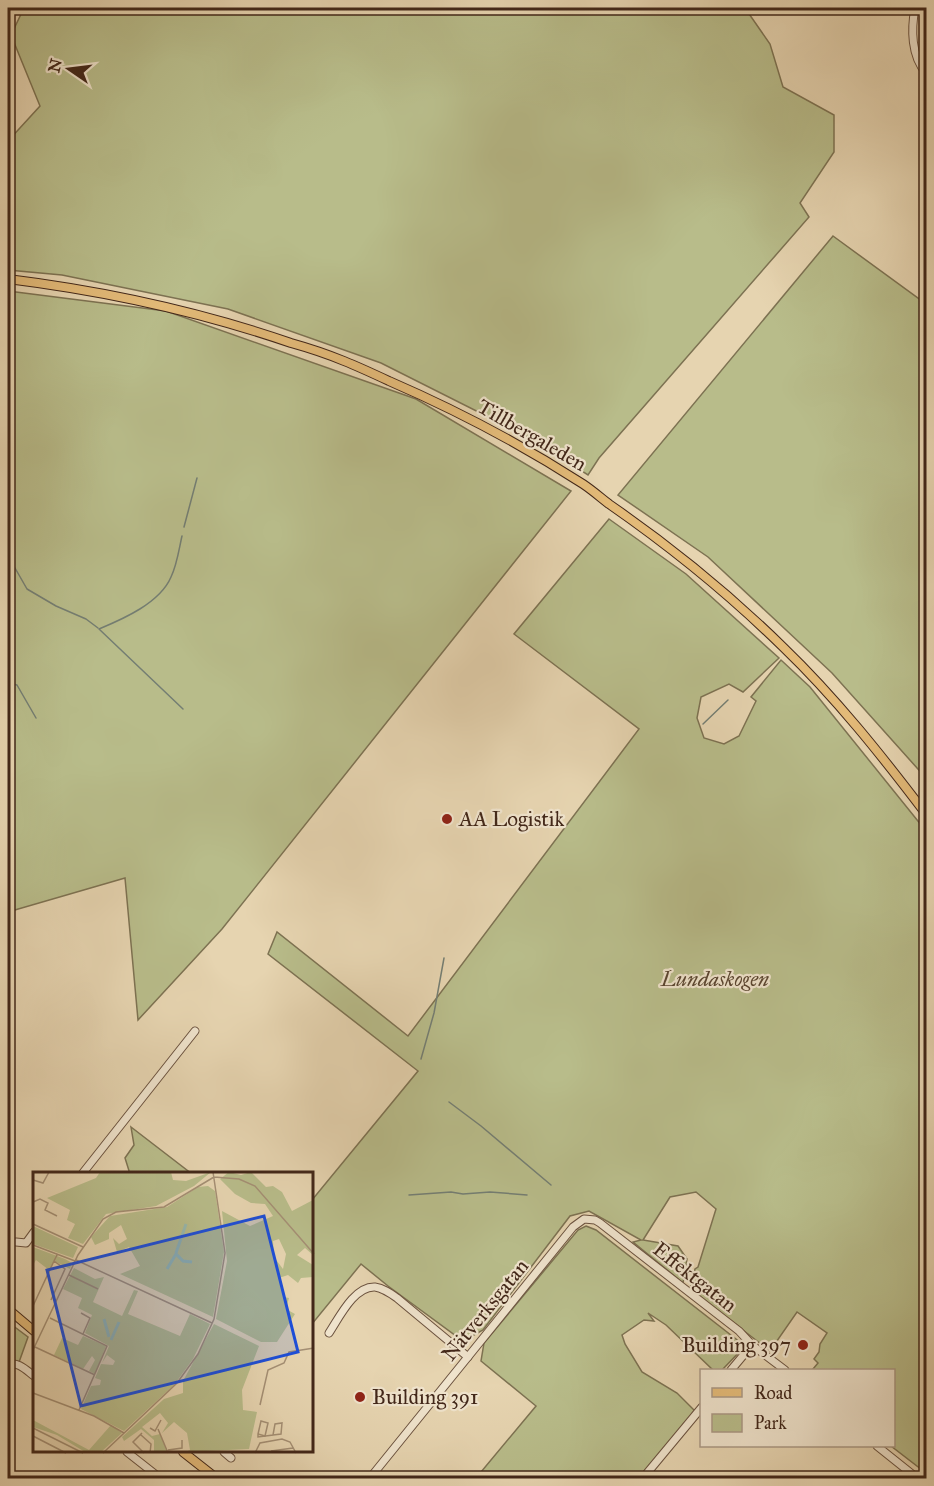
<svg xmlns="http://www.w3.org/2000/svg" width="934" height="1486" font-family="'IM FELL Great Primer',serif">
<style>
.green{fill:#b8bc8a;stroke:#7d7252;stroke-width:1.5}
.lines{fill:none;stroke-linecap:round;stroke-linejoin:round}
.stream{stroke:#747e73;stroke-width:1.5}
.minor-casing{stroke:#6b523f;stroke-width:9}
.major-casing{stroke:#422719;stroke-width:10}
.minor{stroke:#efe3cc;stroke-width:7}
.major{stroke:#e3ba78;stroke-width:8}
.poi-dot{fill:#8f2418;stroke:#efe3cc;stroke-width:2}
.labels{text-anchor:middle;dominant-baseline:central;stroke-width:4.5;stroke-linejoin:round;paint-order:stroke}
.street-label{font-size:21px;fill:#422719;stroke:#efe3cc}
.poi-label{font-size:21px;fill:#422719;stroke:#efe3cc;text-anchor:start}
.park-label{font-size:21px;font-style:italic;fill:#5a4530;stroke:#efe3cc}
.inset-river{fill:none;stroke:#96b8af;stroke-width:3}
.inset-road{fill:none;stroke:#a48f74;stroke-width:1.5}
.view{fill:#1d4ed8;fill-opacity:0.15;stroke:#1d4ed8;stroke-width:3}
.inset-edge{fill:none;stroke:#422719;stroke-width:3}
</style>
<rect width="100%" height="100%" fill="#e6d4b0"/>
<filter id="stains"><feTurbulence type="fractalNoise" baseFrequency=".00333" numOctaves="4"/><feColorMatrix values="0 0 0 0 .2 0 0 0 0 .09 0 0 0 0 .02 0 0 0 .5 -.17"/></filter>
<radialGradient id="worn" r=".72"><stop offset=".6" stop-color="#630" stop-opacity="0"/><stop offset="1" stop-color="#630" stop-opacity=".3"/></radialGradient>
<g class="green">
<path d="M 24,8 L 745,8 L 770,44 L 783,87 L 834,115 L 834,152 L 800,203 L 809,217 L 599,458 L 588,475 L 532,439 L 381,363 L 228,309 L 62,275 L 8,270 L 8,141 L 40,106 L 11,35 Z"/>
<path d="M 833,236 L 926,304 L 926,778 L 832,673 L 708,557 L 618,495 Z"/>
<path d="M 8,291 L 166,311 L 416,399 L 571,491 L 222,929 L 138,1020 L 125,878 L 8,912 Z"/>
<path d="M 609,519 L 686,574 L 779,658 L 743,692 L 729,684 L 701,697 L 697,718 L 704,738 L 724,744 L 739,736 L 756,701 L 751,697 L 781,660 L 810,687 L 926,831 L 926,1473 L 891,1446 L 894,1446 L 894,1370 L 814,1370 L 813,1369 L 818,1363 L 814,1359 L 819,1352 L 820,1344 L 827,1333 L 797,1312 L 770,1351 L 690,1289 L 695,1269 L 698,1267 L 716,1209 L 696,1192 L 670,1197 L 643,1240 L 678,1246 L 687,1259 L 683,1283 L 633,1242 L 641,1240 L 589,1211 L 570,1216 L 483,1330 L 463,1341 L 388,1286 L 361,1264 L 312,1324 L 312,1200 L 418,1071 L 268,954 L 277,932 L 408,1036 L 639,729 L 514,634 Z"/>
<path d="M 131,1127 L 192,1174 L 130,1174 L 125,1158 L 134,1145 Z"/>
<path d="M 586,1226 L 596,1230 L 745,1346 L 722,1370 L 713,1370 L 666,1325 L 648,1313 L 654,1321 L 644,1320 L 622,1335 L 625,1344 L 642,1372 L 677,1393 L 695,1411 L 641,1478 L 476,1478 L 536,1406 L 481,1361 L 484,1343 L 578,1230 Z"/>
<path d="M 8,1322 L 28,1337 L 18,1365 L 8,1365 Z"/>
</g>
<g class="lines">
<g class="stream">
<path d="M 184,527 L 197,478"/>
<path d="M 182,536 C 179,549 177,565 171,577 C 160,603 123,619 99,629 L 183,709"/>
<path d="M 8,564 L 15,568 L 27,589 L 56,606 L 86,619 L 98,628"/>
<path d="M 8,683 L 17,685 L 36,718"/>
<path d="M 703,724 L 728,700"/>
<path d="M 421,1059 L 434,1013 L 444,958"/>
<path d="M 449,1102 L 481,1126 L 551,1185"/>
<path d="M 409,1195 L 451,1192 L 463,1194 L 490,1192 L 527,1195"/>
</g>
<defs>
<g id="minor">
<path d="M 915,8 C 911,29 911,56 926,73"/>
<path d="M 82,1174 L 195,1031"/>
<path d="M 16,1242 L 26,1243 L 34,1232"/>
<path d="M 329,1333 C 339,1318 354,1286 375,1287 C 383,1288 390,1293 397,1298 L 468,1357"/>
<path d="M 8,1365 C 18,1361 26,1370 34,1376"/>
<path d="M 731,1370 L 752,1345"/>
<path d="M 877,1446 L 917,1478"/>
<path d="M 127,1452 L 160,1478"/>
<path d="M 224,1452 L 231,1458"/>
<path d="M 8,1475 L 12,1478"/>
<path d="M 370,1478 L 573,1227 L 584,1219 L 595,1220 L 600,1223 L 739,1331 L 752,1345 L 785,1370"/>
<path d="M 643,1478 L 702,1407"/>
</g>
<g id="major">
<path d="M 8,279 C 105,291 198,311 291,343 C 309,348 327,354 344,361 C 359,367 374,374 389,381 C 456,410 521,444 583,484 C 592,490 600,497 609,504 C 671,547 729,594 783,647 C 836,698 882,756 926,814"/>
<path d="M 8,1309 L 34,1331"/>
<path d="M 183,1452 L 216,1478"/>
</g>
</defs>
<use href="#minor" class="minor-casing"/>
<use href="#major" class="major-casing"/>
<use href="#minor" class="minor"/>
<use href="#major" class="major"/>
</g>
<g class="poi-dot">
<circle cx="447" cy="819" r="6"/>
<circle cx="803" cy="1345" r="6"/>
<circle cx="360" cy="1397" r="6"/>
</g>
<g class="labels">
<g class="street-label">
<text transform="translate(532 435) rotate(30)">Tillbergaleden</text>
<text transform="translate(695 1277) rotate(38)">Effektgatan</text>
<text transform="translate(485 1310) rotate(-51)">Nätverksgatan</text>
</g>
<g class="poi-label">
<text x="459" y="819">AA Logistik</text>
<text x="791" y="1345" text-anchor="end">Building 397</text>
<text x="372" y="1397">Building 391</text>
</g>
<g class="park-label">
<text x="715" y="979">Lundaskogen</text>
</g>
</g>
<g transform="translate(33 1172)">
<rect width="280" height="280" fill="#e6d4b0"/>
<path d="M 67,0 L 138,0 L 140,8 L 153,9 L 178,0 L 161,14 L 123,34 L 73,42 L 50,72 L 35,66 L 42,52 L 34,48 L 37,38 L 14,26 L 63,6 ZM 196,0 L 208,3 L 218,0 L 233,15 L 240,14 L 249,20 L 259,39 L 280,28 L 280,83 L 272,76 L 264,83 L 280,93 L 280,105 L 268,106 L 265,111 L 255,103 L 246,106 L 251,125 L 256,126 L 253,137 L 262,142 L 244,170 L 228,170 L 183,147 L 194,89 L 189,39 L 217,54 L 240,44 L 232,32 L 218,31 L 202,22 L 187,7 ZM 246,67 L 253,82 L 250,97 L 241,85 L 240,69 ZM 175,14 L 182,19 L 191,80 L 180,145 L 87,102 L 107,94 L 96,75 L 84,80 L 80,66 L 86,72 L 94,67 L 88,53 L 76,61 L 76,67 L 62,73 L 58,65 L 77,44 L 134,35 L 165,15 ZM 0,54 L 45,75 L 40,86 L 0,72 ZM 0,75 L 32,87 L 39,91 L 37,97 L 21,89 L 16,98 L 3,88 L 0,93 ZM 41,96 L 62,107 L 71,105 L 60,130 L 89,144 L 101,118 L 105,119 L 95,142 L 147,164 L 157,142 L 177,152 L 160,187 L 141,213 L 91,259 L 48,237 L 58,214 L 67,213 L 68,208 L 62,206 L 68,192 L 80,193 L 82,189 L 74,183 L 69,191 L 76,174 L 52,161 L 59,143 L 45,136 L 49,126 L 30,117 ZM 181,152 L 226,174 L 209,218 L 210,238 L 224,240 L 216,277 L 152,280 L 157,278 L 154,261 L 141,250 L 129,261 L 135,251 L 127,241 L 109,255 L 119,264 L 127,262 L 134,280 L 121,280 L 121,268 L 108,257 L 91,269 L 89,265 L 131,227 L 150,221 L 150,209 ZM 50,164 L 73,174 L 62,202 L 56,199 L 62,188 L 59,184 L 50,197 L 21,183 L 29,166 L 45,173 ZM 0,248 L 56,278 L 78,253 L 89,261 L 68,280 L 52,280 L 24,263 L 0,255 Z" fill="#b8bc8a" fill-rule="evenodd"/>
<path class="inset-river" d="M 143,81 L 153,52M 134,97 L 143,82 L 150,89 L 159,90M 71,147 L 76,165M 78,168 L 86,150"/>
<path class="inset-road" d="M 181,5 L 206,7 L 222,14 L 281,82M 0,8 L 10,11 L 16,0M 0,30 L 7,27 L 15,31 L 12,38 L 24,44M 0,52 L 50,75M 0,73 L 42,89M 43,88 L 179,151M 36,103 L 65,117M 18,128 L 32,97 L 21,89 L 24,83M 0,134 L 21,89M 48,141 L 57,146 L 50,162M 17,146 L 74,174 L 46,238M 2,175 L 62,203M 0,178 L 45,83 L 70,47 L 83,40 L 131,35 L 181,5M 0,221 L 61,244 L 91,261M 227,233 L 235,198 L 251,191 L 256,180 L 281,176M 228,249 L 235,251 L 232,264 L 225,262 ZM 0,256 L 50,281M 117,256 L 122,259 L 128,248M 125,257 L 135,281M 109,261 L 100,270 L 111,281M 225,262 L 225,265 L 240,263 L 242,252 L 249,251 L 248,262 L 240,263M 108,263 L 118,272 L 117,281M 0,264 L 33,281M 135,278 L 149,276 L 149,268M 238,279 L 260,276M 70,281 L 144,211 L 165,182 L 181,147 L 192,81 L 180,0M 222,281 L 227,271 L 249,267 L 257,270 L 263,281"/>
<path class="view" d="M 231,44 L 265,180 L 48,234 L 14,98 Z"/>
<rect width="280" height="280" class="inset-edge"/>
</g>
<rect width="934" height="1486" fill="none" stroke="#e6d4b0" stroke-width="30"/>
<rect x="9" y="9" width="916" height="1468" fill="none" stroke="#422719" stroke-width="3"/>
<rect x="15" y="15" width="904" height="1456" fill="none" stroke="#422719" stroke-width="1.5"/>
<rect x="700" y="1369" width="195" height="78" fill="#efe3cc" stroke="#aa9884" stroke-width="1.5"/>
<rect x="712" y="1388" width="30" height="9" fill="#e3ba78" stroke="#aa9884" stroke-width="1.5"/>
<text x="754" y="1399" font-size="18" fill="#422719">Road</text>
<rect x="712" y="1414" width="30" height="18" fill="#b8bc8a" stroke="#aa9884" stroke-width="1.5"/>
<text x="754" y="1429" font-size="18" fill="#422719">Park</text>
<g transform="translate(69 69) rotate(284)" stroke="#efe3cc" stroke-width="4.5" paint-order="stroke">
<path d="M0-4.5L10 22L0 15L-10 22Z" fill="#422719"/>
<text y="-9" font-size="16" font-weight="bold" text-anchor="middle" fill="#422719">N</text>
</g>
<rect width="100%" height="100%" filter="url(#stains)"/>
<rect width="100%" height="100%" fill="url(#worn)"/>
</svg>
